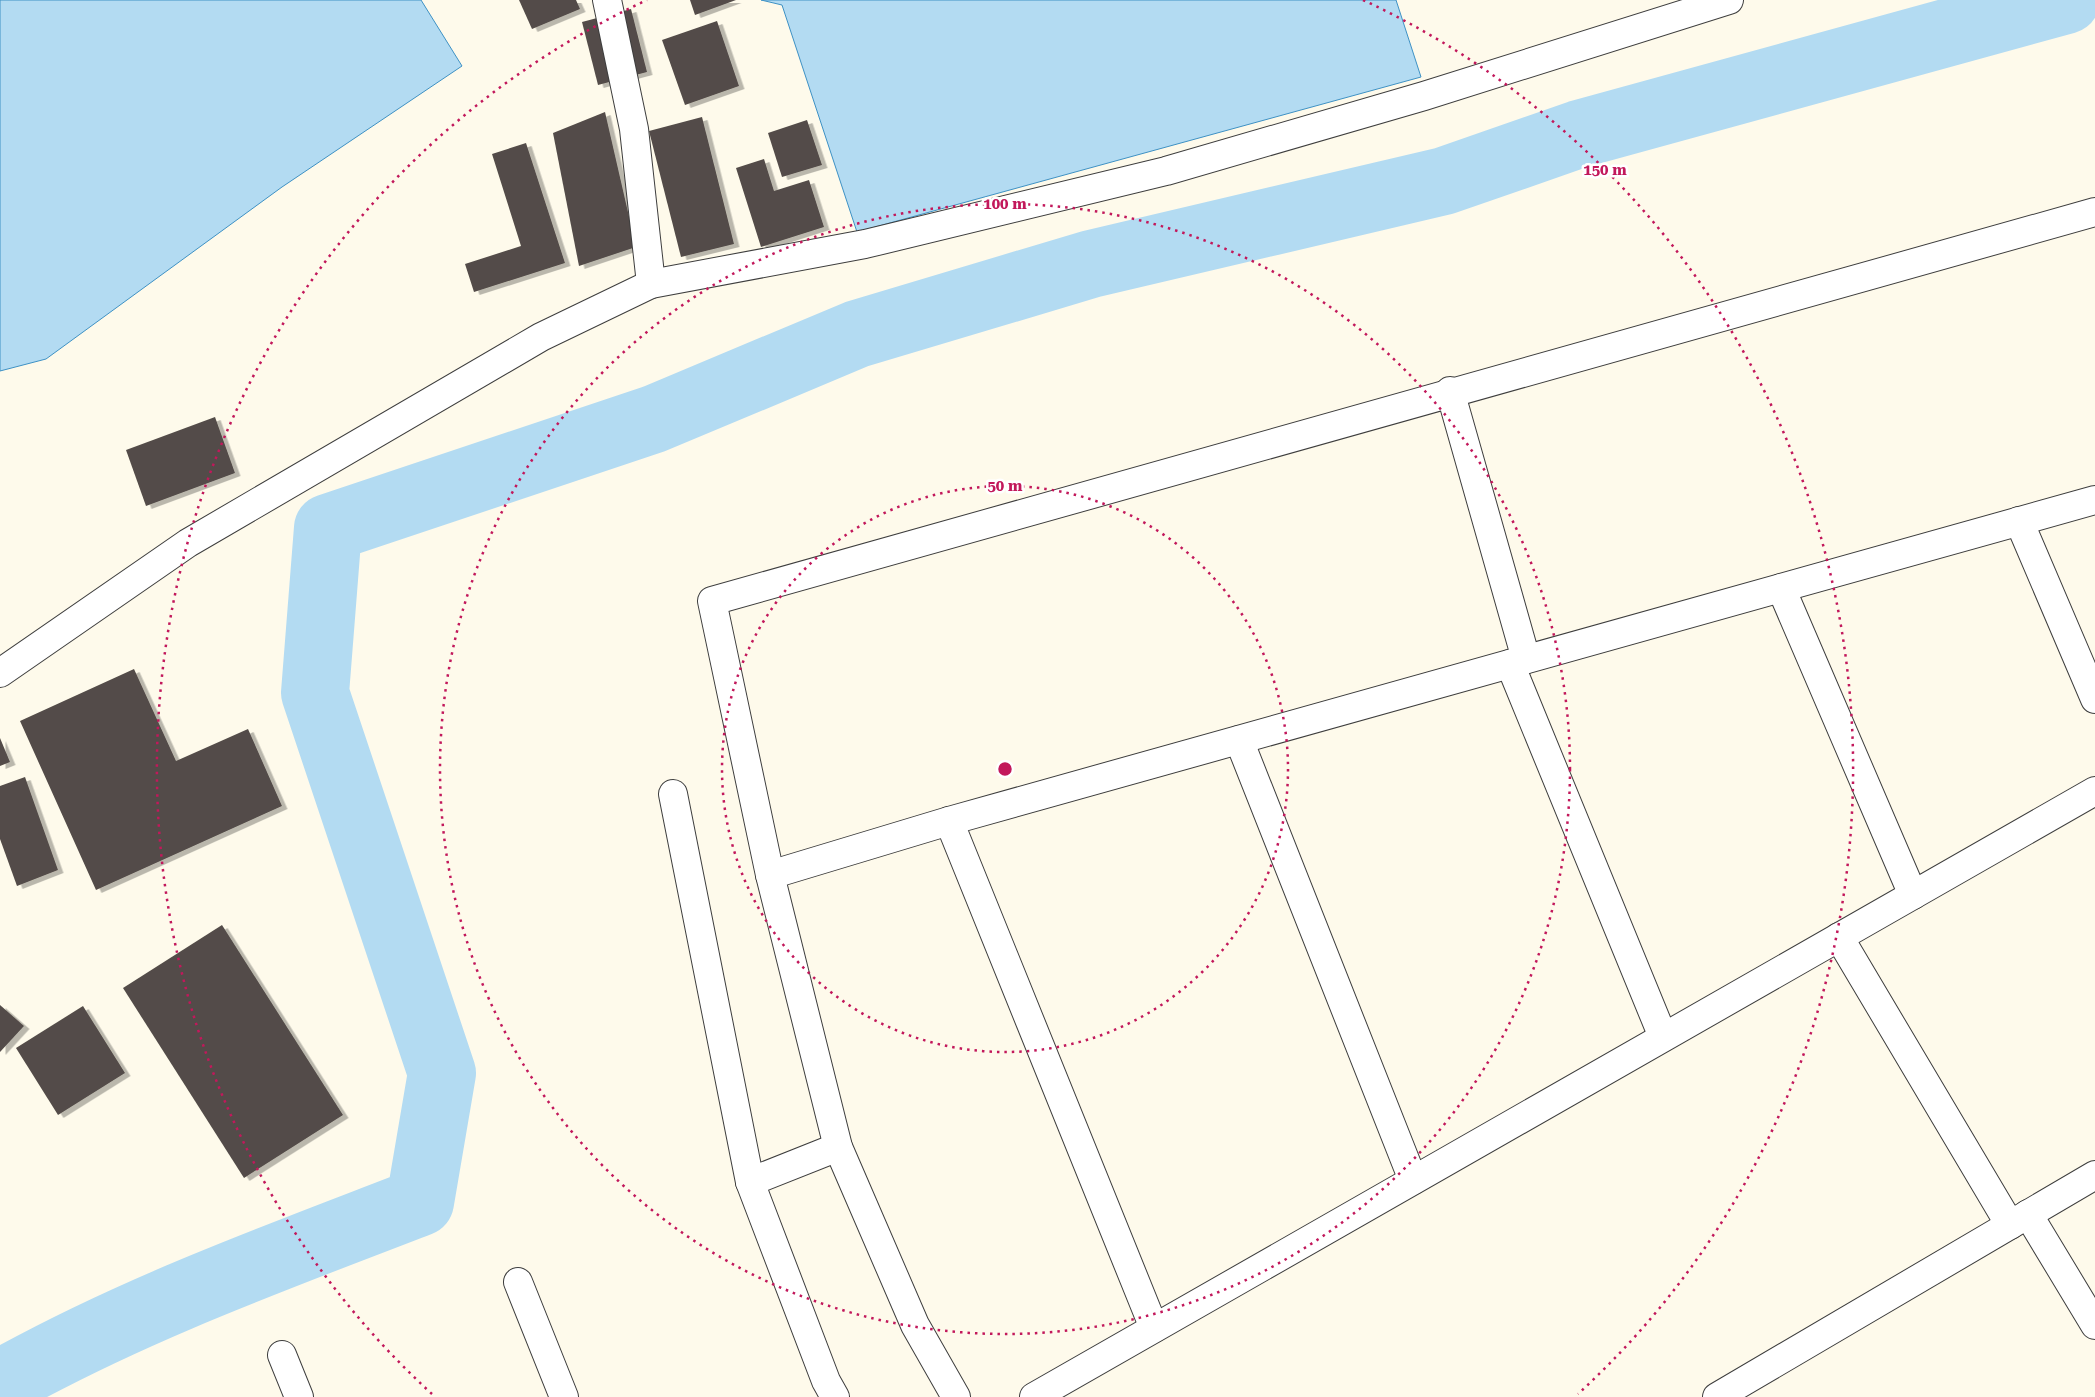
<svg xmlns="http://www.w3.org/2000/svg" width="2095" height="1397" font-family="'Roboto Serif',serif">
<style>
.water{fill:#b3dbf2;stroke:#3e91c4}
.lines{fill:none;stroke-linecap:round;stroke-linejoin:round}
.river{stroke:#b3dbf2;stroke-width:68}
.building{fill:#534c48;filter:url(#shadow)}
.minor-casing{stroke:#3e3e3e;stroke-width:30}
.tertiary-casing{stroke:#3e3e3e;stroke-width:30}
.minor{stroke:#fff;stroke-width:28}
.tertiary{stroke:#fff;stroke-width:28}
.ring{fill:none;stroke:#c2185b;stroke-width:2.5;stroke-dasharray:2.5 5}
.centre{fill:#c2185b;stroke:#fff;stroke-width:2.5}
.ring-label{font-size:15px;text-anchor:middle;font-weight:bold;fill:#c2185b;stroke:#fff;stroke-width:5;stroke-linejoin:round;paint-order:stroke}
</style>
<defs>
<filter id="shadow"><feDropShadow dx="5.5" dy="3" stdDeviation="0" flood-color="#0004"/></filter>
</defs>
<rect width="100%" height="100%" fill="#fefaeb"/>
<g class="water">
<path d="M 0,0 L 421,0 L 462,66 L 282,187 L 46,359 L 0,371 Z"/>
<path d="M 761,0 L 1396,0 L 1421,77 L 857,232 L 782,5 Z"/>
</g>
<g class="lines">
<path class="river" d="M 0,1384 C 133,1309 278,1257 420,1202 L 442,1073 L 315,693 L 328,528 L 654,419 L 857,334 L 1091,264 L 1444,181 L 1579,134 L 2066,0"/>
</g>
<g class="building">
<path d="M 519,0 L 576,0 L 580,9 L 532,29 Z"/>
<path d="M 690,0 L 736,0 L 695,15 Z"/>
<path d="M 631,9 L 647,72 L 598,85 L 582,22 Z"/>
<path d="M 717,21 L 739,86 L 685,105 L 662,40 Z"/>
<path d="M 605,112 L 636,247 L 579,266 L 553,133 Z"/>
<path d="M 702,117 L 734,244 L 681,257 L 649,131 Z"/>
<path d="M 807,120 L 822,165 L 782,177 L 768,133 Z"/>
<path d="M 526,143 L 565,263 L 474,292 L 465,264 L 521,246 L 492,154 Z"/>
<path d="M 764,159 L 774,191 L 809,180 L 824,227 L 761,247 L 736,168 Z"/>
<path d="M 215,417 L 235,473 L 146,506 L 126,450 Z"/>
<path d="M 134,669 L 176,761 L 248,729 L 282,806 L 96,890 L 20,721 Z"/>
<path d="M 0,738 L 10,762 L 0,766 Z"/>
<path d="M 25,777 L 58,870 L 17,886 L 0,839 L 0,786 Z"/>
<path d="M 222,925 L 343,1115 L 244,1178 L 123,988 Z"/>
<path d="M 0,1005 L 24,1026 L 0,1052 Z"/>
<path d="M 83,1006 L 125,1073 L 58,1115 L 16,1048 Z"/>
</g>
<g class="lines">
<defs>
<g id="minor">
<path d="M 607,0 L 634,129 L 651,284"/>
<path d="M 1450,391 L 1526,659"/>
<path d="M 2019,521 L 2095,699"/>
<path d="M 1781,588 L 1913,895"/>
<path d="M 1510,664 L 1663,1037"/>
<path d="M 1239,740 L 1413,1180"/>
<path d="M 673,794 L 750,1182 L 826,1381 L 835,1397"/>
<path d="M 949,821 L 1154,1328"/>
<path d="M 770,875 L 949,821 L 2095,500"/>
<path d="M 1839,937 L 2010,1225"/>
<path d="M 750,1182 L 838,1147"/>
<path d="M 2028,1214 L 2095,1325"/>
<path d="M 518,1282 L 564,1397"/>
<path d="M 282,1355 L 299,1397"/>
<path d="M 956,1397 L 915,1325 L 838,1147 L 770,875 L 712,601 L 2095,212"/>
<path d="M 1034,1397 L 2095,791"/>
<path d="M 1717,1397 L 2095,1175"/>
</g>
<path id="tertiary" d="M 0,673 L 188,543 L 541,337 L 651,284 L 865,244 L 1166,171 L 1424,96 L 1729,0"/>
</defs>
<use href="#minor" class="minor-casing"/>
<use href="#tertiary" class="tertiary-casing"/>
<use href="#minor" class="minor"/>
<use href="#tertiary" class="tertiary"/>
</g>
<g class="ring">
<circle cx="1005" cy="769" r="283"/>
<circle cx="1005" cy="769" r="565"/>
<path d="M432 1394A848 848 0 0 1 647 0M1363 0A848 848 0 0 1 1578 1394"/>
</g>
<circle cx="1005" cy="769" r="8" class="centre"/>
<g class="ring-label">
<text x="1605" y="175">150 m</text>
<text x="1005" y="209">100 m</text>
<text x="1005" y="491">50 m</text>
</g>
</svg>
